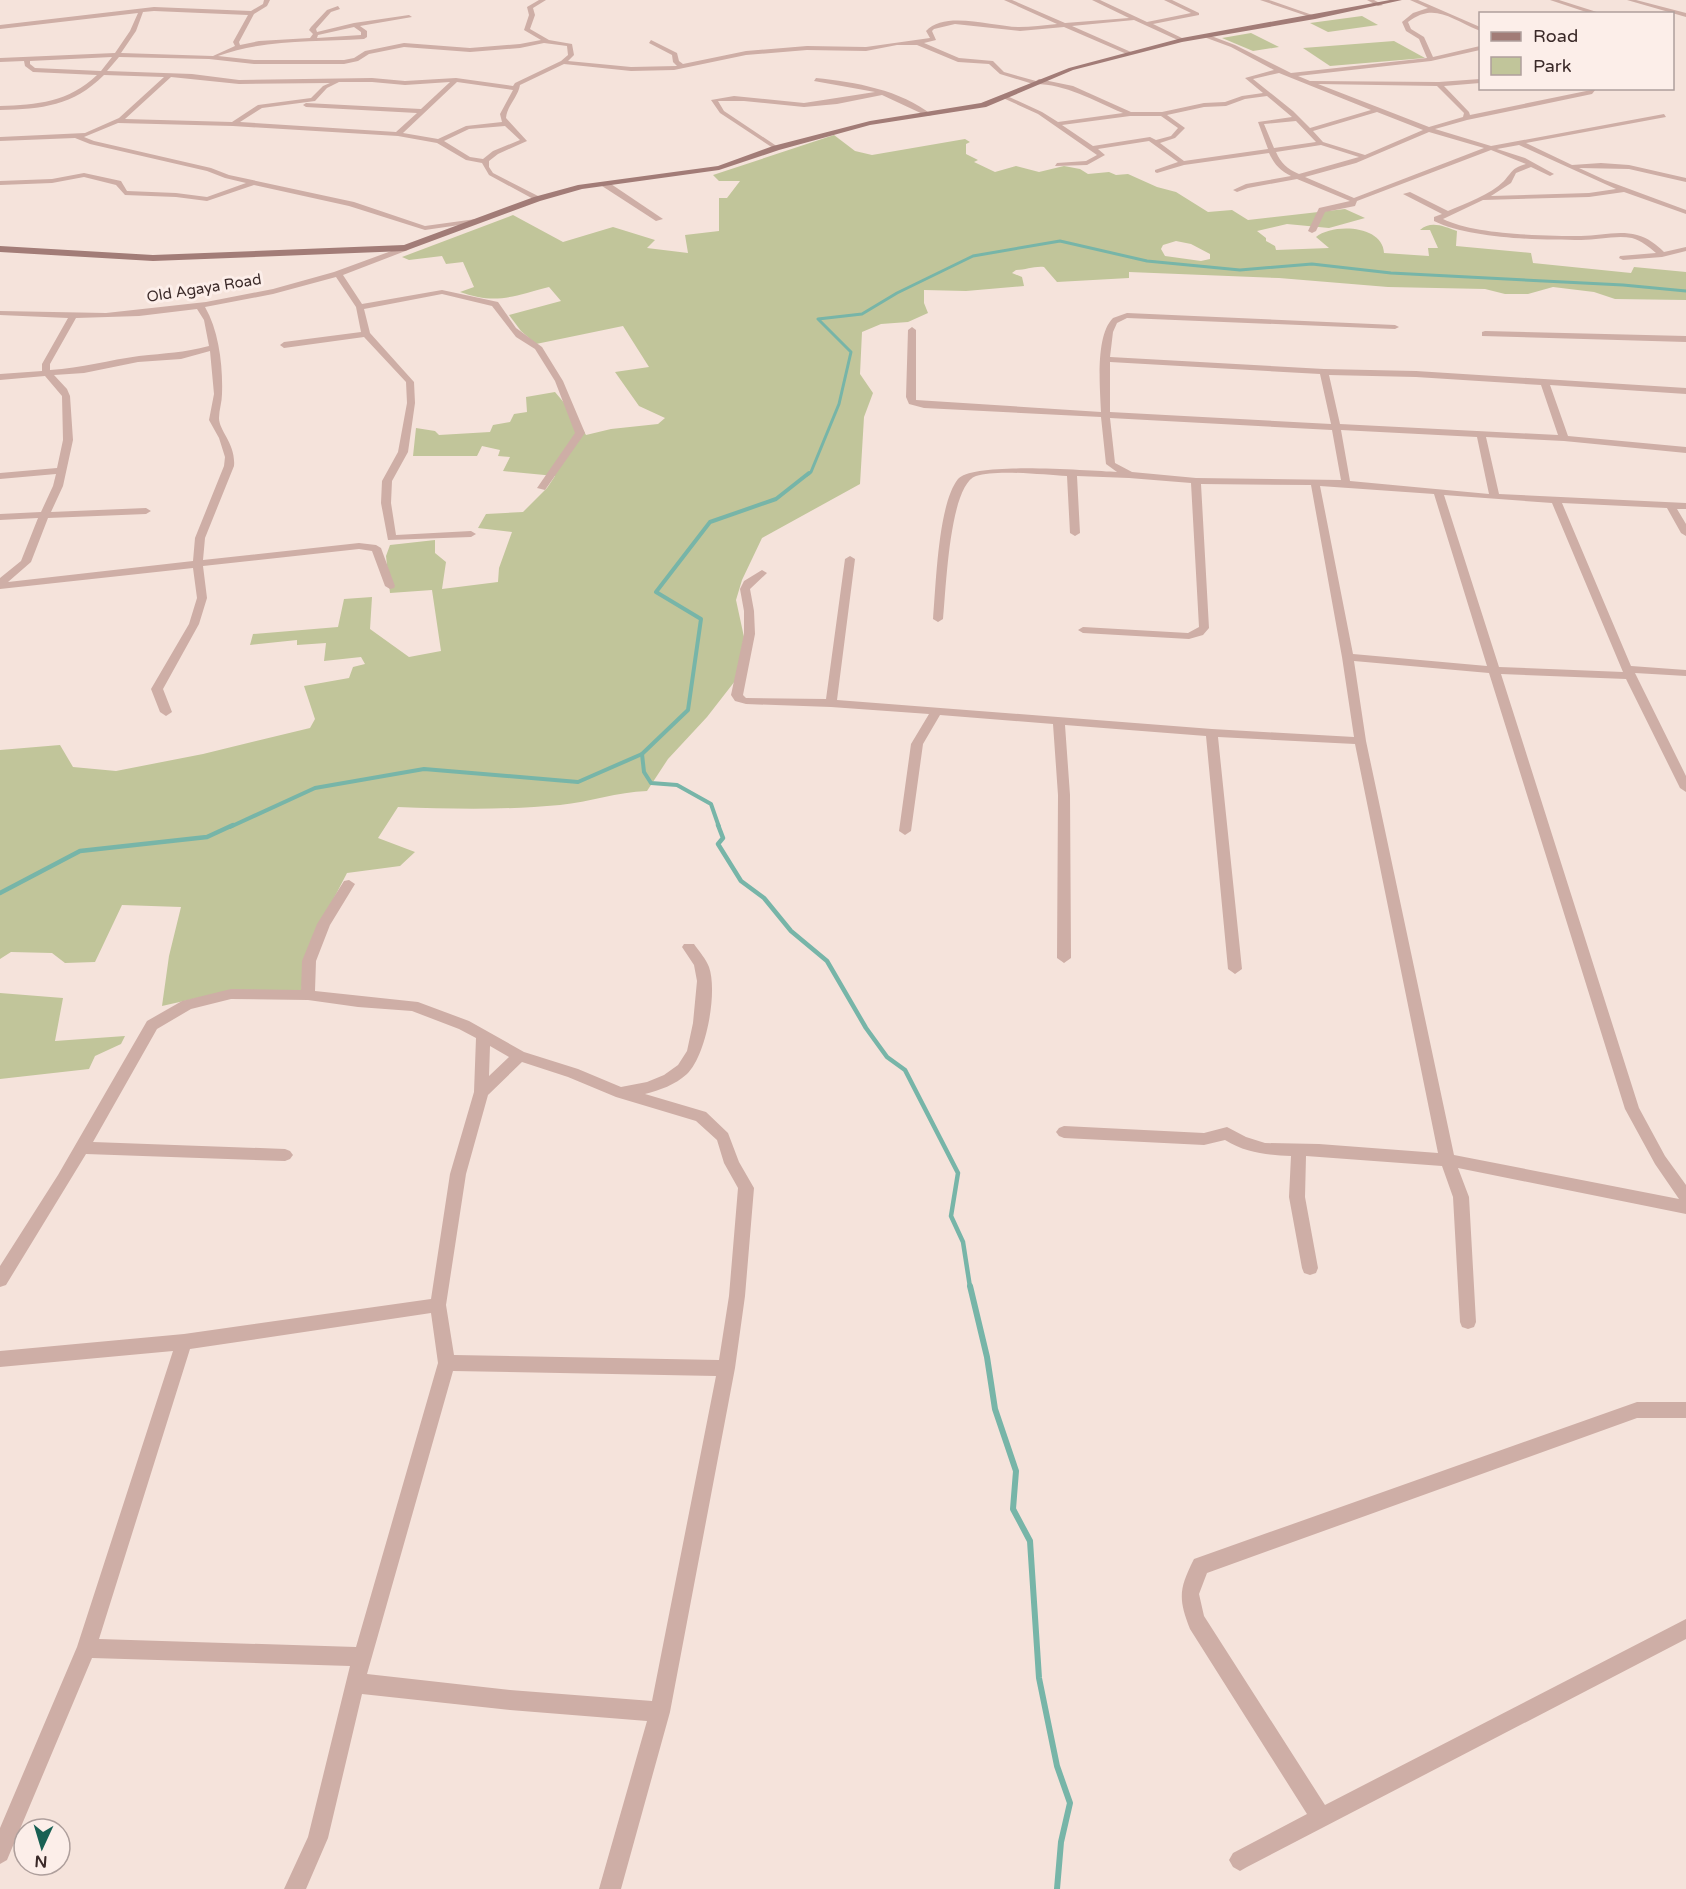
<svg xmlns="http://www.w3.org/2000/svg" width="1686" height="1889" font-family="'Varela Round',sans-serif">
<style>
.green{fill:#c1c59a;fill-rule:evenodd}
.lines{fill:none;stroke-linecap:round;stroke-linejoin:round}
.stream-far3{stroke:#77b5a8;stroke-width:3}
.stream-far2{stroke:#77b5a8;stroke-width:4}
.stream-far1{stroke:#77b5a8;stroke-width:4.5}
.stream{stroke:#77b5a8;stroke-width:6}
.street{fill:#ceaea6;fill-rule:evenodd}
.secondary{fill:#a27c77;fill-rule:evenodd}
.labels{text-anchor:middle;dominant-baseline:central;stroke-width:6;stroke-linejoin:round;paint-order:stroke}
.far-street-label{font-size:15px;fill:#3a2928;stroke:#fceee9}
</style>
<rect width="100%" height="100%" fill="#f5e3db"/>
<g class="green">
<path d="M 1362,16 L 1378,25 L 1328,32 L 1310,23 Z"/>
<path d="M 1251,33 L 1279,47 L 1253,51 L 1222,38 Z"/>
<path d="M 1394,41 L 1425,58 L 1330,66 L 1303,48 Z"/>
<path d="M 834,135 L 855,151 L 872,155 L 965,139 L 970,142 L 966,144 L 966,154 L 978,160 L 974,162 L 995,172 L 1016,166 L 1039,172 L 1064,166 L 1080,169 L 1088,174 L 1109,172 L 1116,175 L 1128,174 L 1157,187 L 1176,192 L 1208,212 L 1232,210 L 1248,220 L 1345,209 L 1365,218 L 1329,228 L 1287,224 L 1257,231 L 1266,238 L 1266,241 L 1275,246 L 1276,250 L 1329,248 L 1316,237 C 1333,223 1383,225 1384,253 L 1429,256 L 1428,248 L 1438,248 L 1430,230 L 1420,230 C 1431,220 1445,227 1457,231 L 1456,246 L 1531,253 L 1533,263 L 1631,273 L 1634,267 L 1686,272 L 1686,300 L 1615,299 L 1594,292 L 1553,287 L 1528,294 L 1505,294 L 1485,289 L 1388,287 L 1279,278 L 1129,272 L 1129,278 L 1057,282 L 1044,267 C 1034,266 1026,270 1016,270 L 1012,273 L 1022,277 L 1024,286 L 966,291 L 924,290 L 924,303 L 928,313 L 908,322 L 881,324 L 862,332 L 860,374 L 873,393 L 864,417 L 860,484 L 762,538 L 742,580 L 736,600 L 744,637 L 735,681 L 707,717 L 668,759 L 647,791 C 617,792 590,802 560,805 C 506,810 453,809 398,807 L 378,838 L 415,852 L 400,866 L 347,873 L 308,948 L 301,991 L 228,991 L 162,1006 L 169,956 L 181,907 L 122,905 L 95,962 L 65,963 L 52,953 L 11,952 L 0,959 L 0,750 L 60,745 L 73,767 L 116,771 L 203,754 L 310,728 L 315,719 L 304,686 L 349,678 L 353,667 L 365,664 L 361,657 L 324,661 L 326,643 L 297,645 L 297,640 L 250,645 L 253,634 L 338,627 L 344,599 L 372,597 L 370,629 L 409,657 L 441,651 L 432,590 L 390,593 L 386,556 L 390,545 L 435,540 L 435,553 L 446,562 L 442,589 L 498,582 L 499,568 L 512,532 L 478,528 L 486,514 L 523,512 L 547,488 L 555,476 L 503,471 L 510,457 L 498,456 L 500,450 L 482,446 L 477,456 L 413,456 L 416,428 L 435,431 L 439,435 L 490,432 L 493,425 L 510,422 L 514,414 L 527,412 L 526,397 L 555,392 L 576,417 L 586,435 L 611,429 L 658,424 L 665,418 L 639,406 L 615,372 L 649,367 L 623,326 L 536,344 L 521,331 L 509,315 L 561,301 L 549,287 C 514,296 496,305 460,292 L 474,287 L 463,262 L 446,264 L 442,256 L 409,260 L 402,257 L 513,215 L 563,242 L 613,227 L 655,240 L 647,248 L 688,253 L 685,235 L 719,231 L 719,198 L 727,198 L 740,181 L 719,181 L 713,175 ZM 1176,241 L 1191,244 L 1210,254 L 1210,259 L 1201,261 L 1165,256 L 1161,249 L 1163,245 Z"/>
<path d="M 0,993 L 63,998 L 55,1041 L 125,1036 L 121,1044 L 95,1056 L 89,1069 L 0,1079 Z"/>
</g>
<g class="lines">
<path class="stream-far3" d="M 807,475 L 811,472 L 839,404 L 851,352 L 818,319 L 862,314 L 897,293 L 973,256 L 1060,241 L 1147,261 L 1240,270 L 1312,264 L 1391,273 L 1623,285 L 1686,291"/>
<g class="stream-far2">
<path d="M 642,754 L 644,772 L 651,783 L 677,785 L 711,804 L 719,827"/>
<path d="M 230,827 L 315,788 L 424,769 L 578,782 L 642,754 L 688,710 L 701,619 L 656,592 L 710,522 L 776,499 L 809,473"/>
</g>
<g class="stream-far1">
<path d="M 718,825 L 723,838 L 718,844 L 741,881 L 764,898 L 791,931 L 827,961 L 866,1028 L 887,1057 L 905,1070 L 958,1173 L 951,1216 L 963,1242 L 970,1287"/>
<path d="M 0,893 L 80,851 L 207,837 L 233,825"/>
</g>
<path class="stream" d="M 970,1286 L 987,1357 L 995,1409 L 1016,1471 L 1013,1509 L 1030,1541 L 1039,1678 L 1057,1766 L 1070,1803 L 1061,1842 L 1057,1889"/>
<g class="street">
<path d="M 264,0 L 270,0 L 267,6 L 254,14 L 239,42 L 240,45 L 259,41 L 310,38 L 313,34 L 309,30 L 311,27 L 327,10 L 338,6 L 340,9 L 331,12 L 316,29 L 317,32 L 354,23 L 409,15 L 412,17 L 360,26 L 367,31 L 367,37 L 364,39 C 315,42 265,39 218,56 L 254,60 L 344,60 L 354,58 L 365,51 L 404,43 L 470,48 L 520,44 L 541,40 L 524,30 L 529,15 L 527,7 L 539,0 L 546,0 L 533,8 L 535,15 L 530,29 L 549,40 L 572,44 L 574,55 L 568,61 L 631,67 L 677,66 L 673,62 L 672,55 L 649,43 L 651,40 L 677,53 L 679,61 L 683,64 L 746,51 L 807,46 L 866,47 L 930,38 L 926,31 C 945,10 994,27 1019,27 C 1031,27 1044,25 1057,24 L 1004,0 L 1012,0 L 1065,23 L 1129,18 L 1092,0 L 1100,0 L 1147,22 L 1191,13 L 1164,0 L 1172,0 L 1199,13 L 1199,15 L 1153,24 L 1184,39 L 1182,42 L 1134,20 L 1072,26 L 1131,52 L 1129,55 L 1064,27 L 1020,31 L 955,24 L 934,29 L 932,31 L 936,40 L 924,43 L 959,58 L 993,61 L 1004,72 L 1036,81 L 1039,79 L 1073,86 L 1131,112 L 1162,112 L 1204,103 L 1225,102 L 1242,96 L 1263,93 L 1245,78 L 1274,70 L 1231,47 L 1204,37 L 1206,34 L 1235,45 L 1291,73 L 1427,58 L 1419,39 L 1406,31 L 1402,22 L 1413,13 L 1428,8 L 1410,0 L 1418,0 L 1480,27 L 1480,31 L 1478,30 C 1451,19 1434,2 1408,22 L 1411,29 L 1424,37 L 1433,57 L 1480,46 L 1480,50 L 1431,61 L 1298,76 L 1310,81 L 1439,82 L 1480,79 L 1480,83 L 1444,86 L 1469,112 L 1470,115 L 1596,89 L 1592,94 L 1467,120 L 1435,129 L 1491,146 L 1664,114 L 1666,117 L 1526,143 L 1572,165 L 1601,163 L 1629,165 L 1686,178 L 1686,182 L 1629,169 L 1579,168 L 1605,180 L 1686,210 L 1686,214 L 1624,192 L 1589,197 L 1483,200 L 1443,219 C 1475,235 1545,236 1581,236 C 1600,236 1618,230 1637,235 C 1648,238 1656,244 1664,252 L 1686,247 L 1686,251 L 1662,257 L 1623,260 L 1619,258 L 1620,256 L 1656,253 C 1649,247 1642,241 1632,238 C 1616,235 1598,240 1581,240 C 1540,240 1471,239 1434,221 L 1434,217 L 1442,214 L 1403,194 L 1410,192 L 1448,211 C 1466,203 1490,195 1504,181 C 1513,171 1512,168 1526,164 L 1491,150 L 1357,201 L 1355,206 L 1325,212 L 1316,231 L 1312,233 L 1308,231 L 1319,208 L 1350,201 L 1297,179 L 1248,188 L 1237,192 L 1233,190 L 1246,184 L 1291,176 C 1280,171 1274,164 1269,153 L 1184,165 L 1157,173 L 1155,172 L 1155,170 L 1178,162 L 1149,141 L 1098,149 L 1105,155 L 1087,165 L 1055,166 L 1057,163 L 1086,161 L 1097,155 L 1038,114 L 1003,98 L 1003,96 L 1007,96 L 1042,112 L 1058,122 L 1123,113 C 1093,100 1063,83 1033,84 L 1000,74 L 989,64 L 958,62 L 917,45 L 897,45 L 866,51 L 807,50 L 746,55 L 674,70 L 631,71 L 564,64 L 520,85 C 518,97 507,106 506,118 L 527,141 L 498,154 L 489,161 L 489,167 L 493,173 L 540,197 L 540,201 L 537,201 L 489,175 L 482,163 L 466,160 L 437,143 L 398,136 L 233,126 L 118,123 L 84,137 L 94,141 L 211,168 L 229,175 L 354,202 L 425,226 L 483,218 L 484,220 L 480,222 L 425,230 L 349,206 L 254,185 L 207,201 L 176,197 L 125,195 L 116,185 L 84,177 L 52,183 L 0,185 L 0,181 L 52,179 L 84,173 L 121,181 L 127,191 L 176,193 L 207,197 L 246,183 L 225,178 L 207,171 L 90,144 L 75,138 L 0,141 L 0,137 L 85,133 L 119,118 L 164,77 L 104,75 C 73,106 42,109 0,110 L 0,106 C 37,105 69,102 97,75 L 33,72 L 25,66 L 24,61 L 0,62 L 0,58 L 115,53 L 130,31 L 138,13 L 0,29 L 0,25 L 154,7 L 251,11 L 263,4 ZM 154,11 L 248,15 L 233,42 L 235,46 L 213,56 L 121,53 L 136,31 L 143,12 ZM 354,27 L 361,32 L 361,35 L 317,38 L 318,35 ZM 544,43 L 567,46 L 568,55 L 561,61 L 515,83 L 513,86 L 456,78 L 405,81 L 372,78 L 239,80 L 192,74 L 107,71 L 119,57 L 209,59 L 254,64 L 344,64 L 358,61 L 369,54 L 404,47 L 470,52 L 520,48 ZM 112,57 L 101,71 L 35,68 L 30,64 L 30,61 ZM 1279,73 L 1371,110 L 1310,128 L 1293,111 L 1253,79 ZM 171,77 L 239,84 L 330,83 L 323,86 L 311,98 L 258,105 L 232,122 L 125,119 ZM 339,82 L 372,82 L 405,85 L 450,82 L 421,109 L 306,103 L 303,105 L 306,107 L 417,113 L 396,132 L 240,122 L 262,108 L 315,101 L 327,88 ZM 457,82 L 513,90 L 500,114 L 502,122 L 466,126 L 438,139 L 403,133 ZM 1318,84 L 1437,86 L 1464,113 L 1463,117 L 1429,127 ZM 1267,96 L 1292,117 L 1258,122 L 1268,149 L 1184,161 L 1160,143 L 1175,138 L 1185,128 L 1167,115 L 1204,107 L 1226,106 L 1245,99 ZM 1377,112 L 1423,130 L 1365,155 L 1323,142 L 1313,131 ZM 1130,116 L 1161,116 L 1178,128 L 1171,136 L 1156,140 L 1150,137 L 1093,146 L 1062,125 ZM 1296,121 L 1316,142 L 1274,148 L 1264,124 ZM 505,126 L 520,140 L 493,151 L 483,159 L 470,157 L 444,141 L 469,129 ZM 1429,132 L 1484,148 L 1354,198 L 1305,177 L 1356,163 ZM 1321,145 L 1359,157 L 1299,174 C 1287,169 1281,163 1276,152 ZM 1519,145 L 1616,189 L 1589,193 L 1491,196 L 1511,183 L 1516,173 L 1531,167 L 1550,176 L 1554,174 L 1525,158 L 1497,149 Z"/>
<path d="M 1260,0 L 1269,0 L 1318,17 L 1313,18 Z"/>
<path d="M 1367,0 L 1374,0 L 1383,5 L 1378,6 Z"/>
<path d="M 1550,0 L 1559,0 L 1603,14 L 1592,14 Z"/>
<path d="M 1627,0 L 1636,0 L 1686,13 L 1686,17 Z"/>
<path d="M 816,78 C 855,82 901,90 932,115 L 927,116 L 882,95 L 837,104 L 804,107 L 744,101 L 718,101 L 724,111 L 778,147 L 776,150 L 720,113 L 711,100 L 734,96 L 804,103 L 875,92 L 814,81 Z"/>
<path d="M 605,182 L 608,182 L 663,219 L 656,221 L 602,186 L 601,184 Z"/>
<path d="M 405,246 L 409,248 L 408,250 L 343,275 L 362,304 L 442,290 L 498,302 L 516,328 L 542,347 L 563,381 L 585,433 L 545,490 L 537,488 L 575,433 L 555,381 L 535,349 L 516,337 L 492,306 L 442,294 L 364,309 L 370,333 L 414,382 L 415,403 L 408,452 L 392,481 L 391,503 L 396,535 L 471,531 L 476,534 L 471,537 L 388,540 L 381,503 L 382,481 L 398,452 L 407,403 L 406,382 L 364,337 L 284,348 L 280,345 L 284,342 L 361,332 L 356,307 L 336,277 L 273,294 L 205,307 C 219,331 223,366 222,394 C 222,402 219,410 219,418 C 219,431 236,444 234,466 L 205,538 L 203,560 L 359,543 L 376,545 L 381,548 L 395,586 L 394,588 L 390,589 L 385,586 L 372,551 L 359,549 L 203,566 L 207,598 L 199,624 L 163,689 L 172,712 L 166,716 L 160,712 L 151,689 L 189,624 L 197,598 L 193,568 L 0,589 L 0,578 L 21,561 L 38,518 L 0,520 L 0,514 L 41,512 L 53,486 L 56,474 L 0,479 L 0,473 L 57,468 L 63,440 L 62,396 L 45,376 L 0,380 L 0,374 L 42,371 L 42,364 L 68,318 L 0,315 L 0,311 L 106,313 L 206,302 L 273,289 L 334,272 ZM 197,309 L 204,320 L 209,346 C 183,353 166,353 139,356 C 109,360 82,368 50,370 L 50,364 L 76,318 L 139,316 ZM 210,351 L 214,394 L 209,420 L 219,438 L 225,457 L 224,466 L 195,538 L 193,561 L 8,582 L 31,562 L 48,518 L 146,514 L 151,511 L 146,508 L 51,512 L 63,486 L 73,440 L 70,396 L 67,389 L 54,375 L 84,373 L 138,362 L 181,359 Z"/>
<path d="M 1127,313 L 1395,325 L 1399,327 L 1395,329 L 1127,318 L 1117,323 L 1113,332 L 1110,357 L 1324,369 L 1416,371 L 1686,388 L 1686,394 L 1550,385 L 1568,436 L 1686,447 L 1686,453 L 1564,441 L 1486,437 L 1499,494 L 1686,503 L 1686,509 L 1677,509 L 1686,524 L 1686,536 L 1681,533 L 1667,508 L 1562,503 L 1631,666 L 1686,670 L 1686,676 L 1635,673 L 1686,776 L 1686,792 L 1680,788 L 1626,679 L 1501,674 L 1639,1108 L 1665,1156 L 1686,1185 L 1686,1214 L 1458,1168 L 1469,1197 L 1476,1322 L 1474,1327 L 1468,1329 L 1462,1327 L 1460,1322 L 1453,1197 L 1442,1166 L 1306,1156 L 1305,1197 L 1318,1268 L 1316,1273 L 1310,1275 L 1304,1273 L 1302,1268 L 1289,1197 L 1291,1156 C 1267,1155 1246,1153 1225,1140 L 1204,1145 L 1064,1138 L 1059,1136 L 1056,1132 L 1059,1128 L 1064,1126 L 1204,1133 L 1227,1127 L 1246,1137 L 1265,1143 L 1319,1144 L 1438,1153 L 1355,744 L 1218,737 L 1242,969 L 1235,974 L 1228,969 L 1206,736 L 1065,725 L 1070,795 L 1071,958 L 1064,963 L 1057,958 L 1058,795 L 1053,724 L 940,715 L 923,744 L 911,831 L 905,835 L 899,831 L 911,744 L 929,714 L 831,707 L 746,704 L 735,701 L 731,695 L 744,634 L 744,611 L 740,589 L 744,581 L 762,570 L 767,573 L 750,589 L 754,611 L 755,634 L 743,695 L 746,698 L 826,699 L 845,559 L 850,556 L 855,559 L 837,700 L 1212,729 L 1354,737 L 1342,657 L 1311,485 L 1201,484 L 1209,628 L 1203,635 L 1189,639 L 1083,633 L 1078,630 L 1083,627 L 1188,633 L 1199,627 L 1191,483 L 1129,478 L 1077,476 L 1080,533 L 1075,536 L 1070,533 L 1067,476 C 1044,475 997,469 976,476 C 949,485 946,592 943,619 L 938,622 L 933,619 C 936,585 938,504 958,479 C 973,461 1090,471 1117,472 L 1106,464 L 1101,417 L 924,408 L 909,404 L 906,397 L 908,330 L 912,327 L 916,330 L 916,400 L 1101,412 C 1100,387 1095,336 1113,318 ZM 1110,362 L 1320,374 L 1331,424 L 1110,412 ZM 1329,375 L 1416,377 L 1541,385 L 1558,435 L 1340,424 ZM 1110,418 L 1332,430 L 1341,480 L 1196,478 L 1132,472 L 1115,463 ZM 1341,430 L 1477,437 L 1489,494 L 1350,481 ZM 1320,486 L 1434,494 L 1487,666 L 1353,654 ZM 1444,495 L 1552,503 L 1623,672 L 1499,667 ZM 1354,661 L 1489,673 L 1625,1109 L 1655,1164 L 1679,1199 L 1454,1155 L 1366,741 Z"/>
<path d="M 1485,331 L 1686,336 L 1686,342 L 1482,336 L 1482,332 Z"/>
<path d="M 349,880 L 355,884 L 330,925 L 316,961 L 315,991 L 418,1002 L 469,1021 L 524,1052 L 578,1069 L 621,1087 L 647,1082 L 664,1075 L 678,1065 L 687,1051 L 693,1023 L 697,981 L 694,965 L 682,947 L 684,944 L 694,944 C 699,951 706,959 709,967 C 718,992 706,1056 687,1074 C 675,1085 660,1090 645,1094 L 706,1112 L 728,1133 L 739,1162 L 754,1188 L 745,1296 L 735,1368 L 670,1712 L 621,1889 L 599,1889 L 647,1721 L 510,1710 L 362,1694 L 328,1838 L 306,1889 L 284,1889 L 308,1837 L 350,1666 L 92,1658 L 7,1860 L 0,1864 L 0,1828 L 77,1647 L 173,1351 L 0,1367 L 0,1351 L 184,1334 L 431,1299 L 450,1174 L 474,1092 L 476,1038 L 459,1029 L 412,1011 L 358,1007 L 308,1000 L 231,999 L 191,1009 L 157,1029 L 93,1142 L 285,1149 L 290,1151 L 293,1155 L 290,1159 L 285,1161 L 86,1154 L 6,1285 L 0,1287 L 0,1266 L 58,1175 L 147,1021 L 182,1001 L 231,989 L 301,990 L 302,961 L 317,924 L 344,881 ZM 490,1046 L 509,1057 L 489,1076 ZM 522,1062 L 568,1077 L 616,1097 L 696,1121 L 717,1140 L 724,1163 L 738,1188 L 729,1296 L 719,1360 L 454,1355 L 446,1305 L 466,1174 L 488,1095 ZM 431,1313 L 438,1363 L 356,1647 L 99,1639 L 190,1349 ZM 453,1371 L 716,1376 L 652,1701 L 510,1690 L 367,1674 Z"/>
<path d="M 1637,1402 L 1686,1402 L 1686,1418 L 1637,1418 L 1207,1573 L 1199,1594 L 1204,1616 L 1325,1805 L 1686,1619 L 1686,1639 L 1247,1867 L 1240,1871 L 1233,1867 L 1229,1860 L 1233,1853 L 1307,1814 L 1190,1629 C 1178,1598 1179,1589 1194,1559 Z"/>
</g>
<path class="secondary" d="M 1390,0 L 1402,0 L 1315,19 L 1182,42 L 1073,70 L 986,107 L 870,125 L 779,150 L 719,170 L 582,189 L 540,201 L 405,251 L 153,261 L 0,252 L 0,246 L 153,255 L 404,245 L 534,197 L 578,185 L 718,166 L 773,146 L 870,121 L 981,103 L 1069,68 L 1182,38 Z"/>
</g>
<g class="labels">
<g class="far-street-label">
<text transform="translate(204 288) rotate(-9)">Old Agaya Road</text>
</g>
</g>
<rect x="1479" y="12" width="195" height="78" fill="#fceee9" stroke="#ae9f9c" stroke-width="1.5"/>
<rect x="1491" y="32" width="30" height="9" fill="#a27c77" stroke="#ae9f9c" stroke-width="1.5"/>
<text x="1533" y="42" font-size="18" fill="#3a2928">Road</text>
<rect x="1491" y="57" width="30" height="18" fill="#c1c59a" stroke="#ae9f9c" stroke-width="1.5"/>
<text x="1533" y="72" font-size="18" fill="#3a2928">Park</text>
<g transform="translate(42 1847) rotate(184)"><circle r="28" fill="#fceee9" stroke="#ae9f9c" stroke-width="1.5"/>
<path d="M0-4.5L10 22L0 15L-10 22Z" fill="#186053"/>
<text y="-9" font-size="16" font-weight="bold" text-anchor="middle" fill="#3a2928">N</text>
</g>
</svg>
